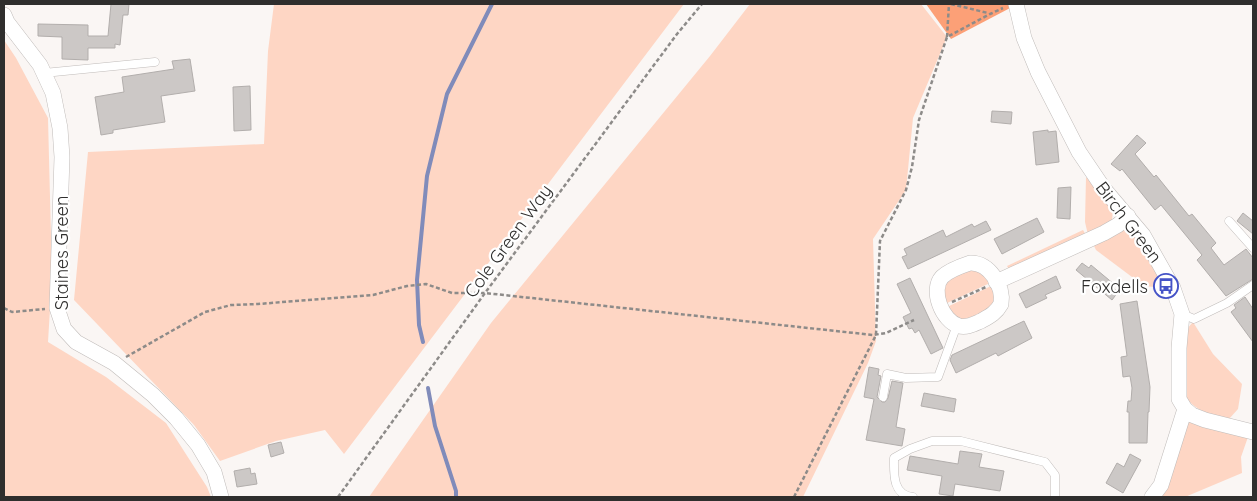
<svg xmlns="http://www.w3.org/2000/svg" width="1257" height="501" font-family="Quicksand,sans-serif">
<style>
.green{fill:#fed6c4}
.forest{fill:#fca077}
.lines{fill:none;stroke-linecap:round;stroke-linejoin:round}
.stream{stroke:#808bba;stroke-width:4}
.building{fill:#ccc8c6;stroke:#b2aeac}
.lane-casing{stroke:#c0bcba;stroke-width:9}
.street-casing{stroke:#c0bcba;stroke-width:16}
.path{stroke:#8d8b89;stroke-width:2.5;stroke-dasharray:4 2.5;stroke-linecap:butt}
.lane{stroke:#fff;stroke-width:8}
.street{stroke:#fff;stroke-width:15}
.labels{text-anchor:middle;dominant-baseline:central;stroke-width:4.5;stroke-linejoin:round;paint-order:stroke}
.street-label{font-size:18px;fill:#2f2e2d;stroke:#fff}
.poi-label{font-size:18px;fill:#2f2e2d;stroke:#fff;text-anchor:end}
</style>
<rect width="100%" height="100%" fill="#faf6f4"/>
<g class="green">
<path d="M 274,4 L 684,4 L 344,454 L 325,430 L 276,441 L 220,461 L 194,425 L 74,300 L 88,152 L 264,144 L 268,51 Z"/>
<path d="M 750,4 L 921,4 L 947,37 L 913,118 L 906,190 L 873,239 L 876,341 L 868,363 L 803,497 L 369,497 L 491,323 L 710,56 Z"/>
<path d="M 4,40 L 16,58 L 48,118 L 52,276 L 48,342 L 106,377 L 166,423 L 207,487 L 211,497 L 4,497 Z"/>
<path d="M 1086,177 L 1113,210 L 1112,220 L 1088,235 L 1085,222 Z"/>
<path d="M 1083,230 L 1086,235 L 1010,271 L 1007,266 Z"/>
<path d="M 1124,230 L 1129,231 L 1134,234 L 1165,288 L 1144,286 L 1096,250 L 1093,244 Z"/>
<path d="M 970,268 L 981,270 L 990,283 L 945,304 C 938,277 949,278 970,268 Z"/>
<path d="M 991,286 L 996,300 L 988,311 L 960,321 L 947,307 Z"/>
<path d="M 1193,322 L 1213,354 L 1242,384 L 1238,409 L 1229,419 C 1212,415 1196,412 1185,396 L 1186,330 Z"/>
<path d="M 1187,421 L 1248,437 L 1241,457 L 1242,473 L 1185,497 L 1161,497 L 1161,495 Z"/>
</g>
<path class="forest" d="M 926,4 L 1012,4 L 1012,7 L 951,39 Z"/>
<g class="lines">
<g class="stream">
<path d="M 423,342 L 419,325 L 417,280 L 427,176 L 447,94 L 492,4"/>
<path d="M 428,388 L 435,426 L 456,491 L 456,497"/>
</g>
</g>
<g class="building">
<path d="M 111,4 L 129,4 L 128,15 L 123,15 L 120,45 L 115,44 L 115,48 L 88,48 L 88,60 L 62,59 L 62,37 L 38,36 L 38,24 L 88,25 L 88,36 L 108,36 Z"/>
<path d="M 190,59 L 195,91 L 161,96 L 165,122 L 113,130 L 113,133 L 101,135 L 95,97 L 124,92 L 122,77 L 174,69 L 172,61 Z"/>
<path d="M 250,86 L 251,130 L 234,131 L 233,87 Z"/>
<path d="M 992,111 L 1012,112 L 1011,124 L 991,122 Z"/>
<path d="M 1048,130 L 1048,132 L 1056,131 L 1059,162 L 1036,165 L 1033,132 Z"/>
<path d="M 1137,135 L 1146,143 L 1135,154 L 1154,177 L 1156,175 L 1189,216 L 1192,214 L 1216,243 L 1211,248 L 1224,265 L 1246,249 L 1253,258 L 1253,279 L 1226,296 L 1197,260 L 1202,255 L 1161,205 L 1155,210 L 1122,169 L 1120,171 L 1111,164 Z"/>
<path d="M 1071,187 L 1070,219 L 1057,218 L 1058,188 Z"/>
<path d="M 1243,213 L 1253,221 L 1253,234 L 1237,221 Z"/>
<path d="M 1037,218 L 1044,232 L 1002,254 L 994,239 Z"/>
<path d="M 986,221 L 991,230 L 908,269 L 902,257 L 907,255 L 904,249 L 943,230 L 946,237 L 972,224 L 974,227 Z"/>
<path d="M 1082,263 L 1089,268 L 1091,265 L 1115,285 L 1113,288 L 1118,292 L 1112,300 L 1076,270 Z"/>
<path d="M 1056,276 L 1061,288 L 1045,295 L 1047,298 L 1026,308 L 1019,294 Z"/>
<path d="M 910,278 L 943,348 L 931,354 L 919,330 L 915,333 L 912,328 L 909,329 L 903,317 L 911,313 L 897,284 Z"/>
<path d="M 1245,297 L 1253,309 L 1253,342 L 1231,312 L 1236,308 L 1234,305 Z"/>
<path d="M 1137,301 L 1150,387 L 1149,412 L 1148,412 L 1147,443 L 1129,443 L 1129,412 L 1127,412 L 1128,401 L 1131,401 L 1132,388 L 1130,376 L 1123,377 L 1121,357 L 1127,356 L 1120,304 Z"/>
<path d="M 1024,321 L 1032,338 L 998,356 L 996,353 L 956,373 L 950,360 L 952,355 Z"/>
<path d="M 869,367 L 879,369 L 878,375 L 881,376 L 877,397 L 882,402 L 885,402 L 888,398 L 892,381 L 903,383 L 896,427 L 905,429 L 902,446 L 866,440 L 874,399 L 864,397 Z"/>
<path d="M 924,393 L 956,399 L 954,412 L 921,406 Z"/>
<path d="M 281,442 L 284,453 L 271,457 L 268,445 Z"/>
<path d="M 960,451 L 982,454 L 979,467 L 1004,471 L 1000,491 L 955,484 L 953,496 L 939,494 L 942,476 L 907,470 L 910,456 L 958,464 Z"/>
<path d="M 1130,454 L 1141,460 L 1123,493 L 1106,483 L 1117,463 L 1124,467 Z"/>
<path d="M 250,468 L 251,474 L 255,473 L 257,484 L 237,487 L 234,471 Z"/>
</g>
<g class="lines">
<defs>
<g id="lane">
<path d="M 44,73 L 155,62"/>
<path d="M 1229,221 L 1253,248"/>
<path d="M 1182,314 L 1194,319 L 1227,303 L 1253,285"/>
<path d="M 883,397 L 887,374 L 906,378 L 938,377 L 957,325"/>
<path d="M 913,497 C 892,495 894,473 894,458 L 910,449 L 932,441 L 961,441 L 1045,462 L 1055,475 L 1055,497"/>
</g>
<g id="street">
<path d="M 1016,4 L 1024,38 L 1038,72 L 1079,152 L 1104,189 L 1143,235 L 1173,288 L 1182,314 L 1179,348 L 1179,399 L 1185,409 L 1192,415 L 1205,420 L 1253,432"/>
<path d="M 4,15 L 7,22 L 40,65 L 53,93 L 60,128 L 62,157 L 57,308 L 64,329 L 76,342 L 114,363 L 153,395 L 176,418 L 198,445 L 214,472 L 221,497"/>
<path d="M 970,263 C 989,262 1004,286 1001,304 C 996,313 990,316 981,321 C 974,324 967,328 959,326 C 942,321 930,290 942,277 C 949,270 961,266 970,263 Z"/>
<path d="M 996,282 L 1104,233 L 1118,225 L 1128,216"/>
<path d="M 1152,497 L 1161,485 L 1185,409"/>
</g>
</defs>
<use href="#lane" class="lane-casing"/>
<use href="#street" class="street-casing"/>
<g class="path">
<path d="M 951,4 L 988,13"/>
<path d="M 947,37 L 949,4"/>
<path d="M 952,302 L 986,287"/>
<path d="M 4,308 L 12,312 L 45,309"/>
<path d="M 126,357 L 205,312 L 231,305 L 258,304 L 373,295 L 407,286 L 426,284 L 452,293 L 485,293 L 873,335 L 886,333 L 914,320"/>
<path d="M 338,497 L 485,293 L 677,34 L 702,4"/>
<path d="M 794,497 L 876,335 L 880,241 L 906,190 L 912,167 L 919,120 L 947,37 L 990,14 L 1003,8"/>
</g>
<use href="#lane" class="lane"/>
<use href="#street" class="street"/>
</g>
<defs>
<symbol id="bus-ring" viewBox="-11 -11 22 22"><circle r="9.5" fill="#fff" stroke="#4553c7" stroke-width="1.5"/><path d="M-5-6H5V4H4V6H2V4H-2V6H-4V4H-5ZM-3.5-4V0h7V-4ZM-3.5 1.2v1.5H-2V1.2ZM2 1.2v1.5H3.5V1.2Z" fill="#4553c7"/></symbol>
</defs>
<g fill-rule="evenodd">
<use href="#bus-ring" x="1152" y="272" width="28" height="28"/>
</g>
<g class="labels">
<g class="street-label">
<text transform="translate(1129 222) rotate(53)">Birch Green</text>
<text transform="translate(508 241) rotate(-54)">Cole Green Way</text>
<text transform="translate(61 253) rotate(-90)">Staines Green</text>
</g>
<g class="poi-label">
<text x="1148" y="286">Foxdells</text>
</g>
</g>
<rect width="1257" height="501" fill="none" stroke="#2f2e2d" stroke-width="10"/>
</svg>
